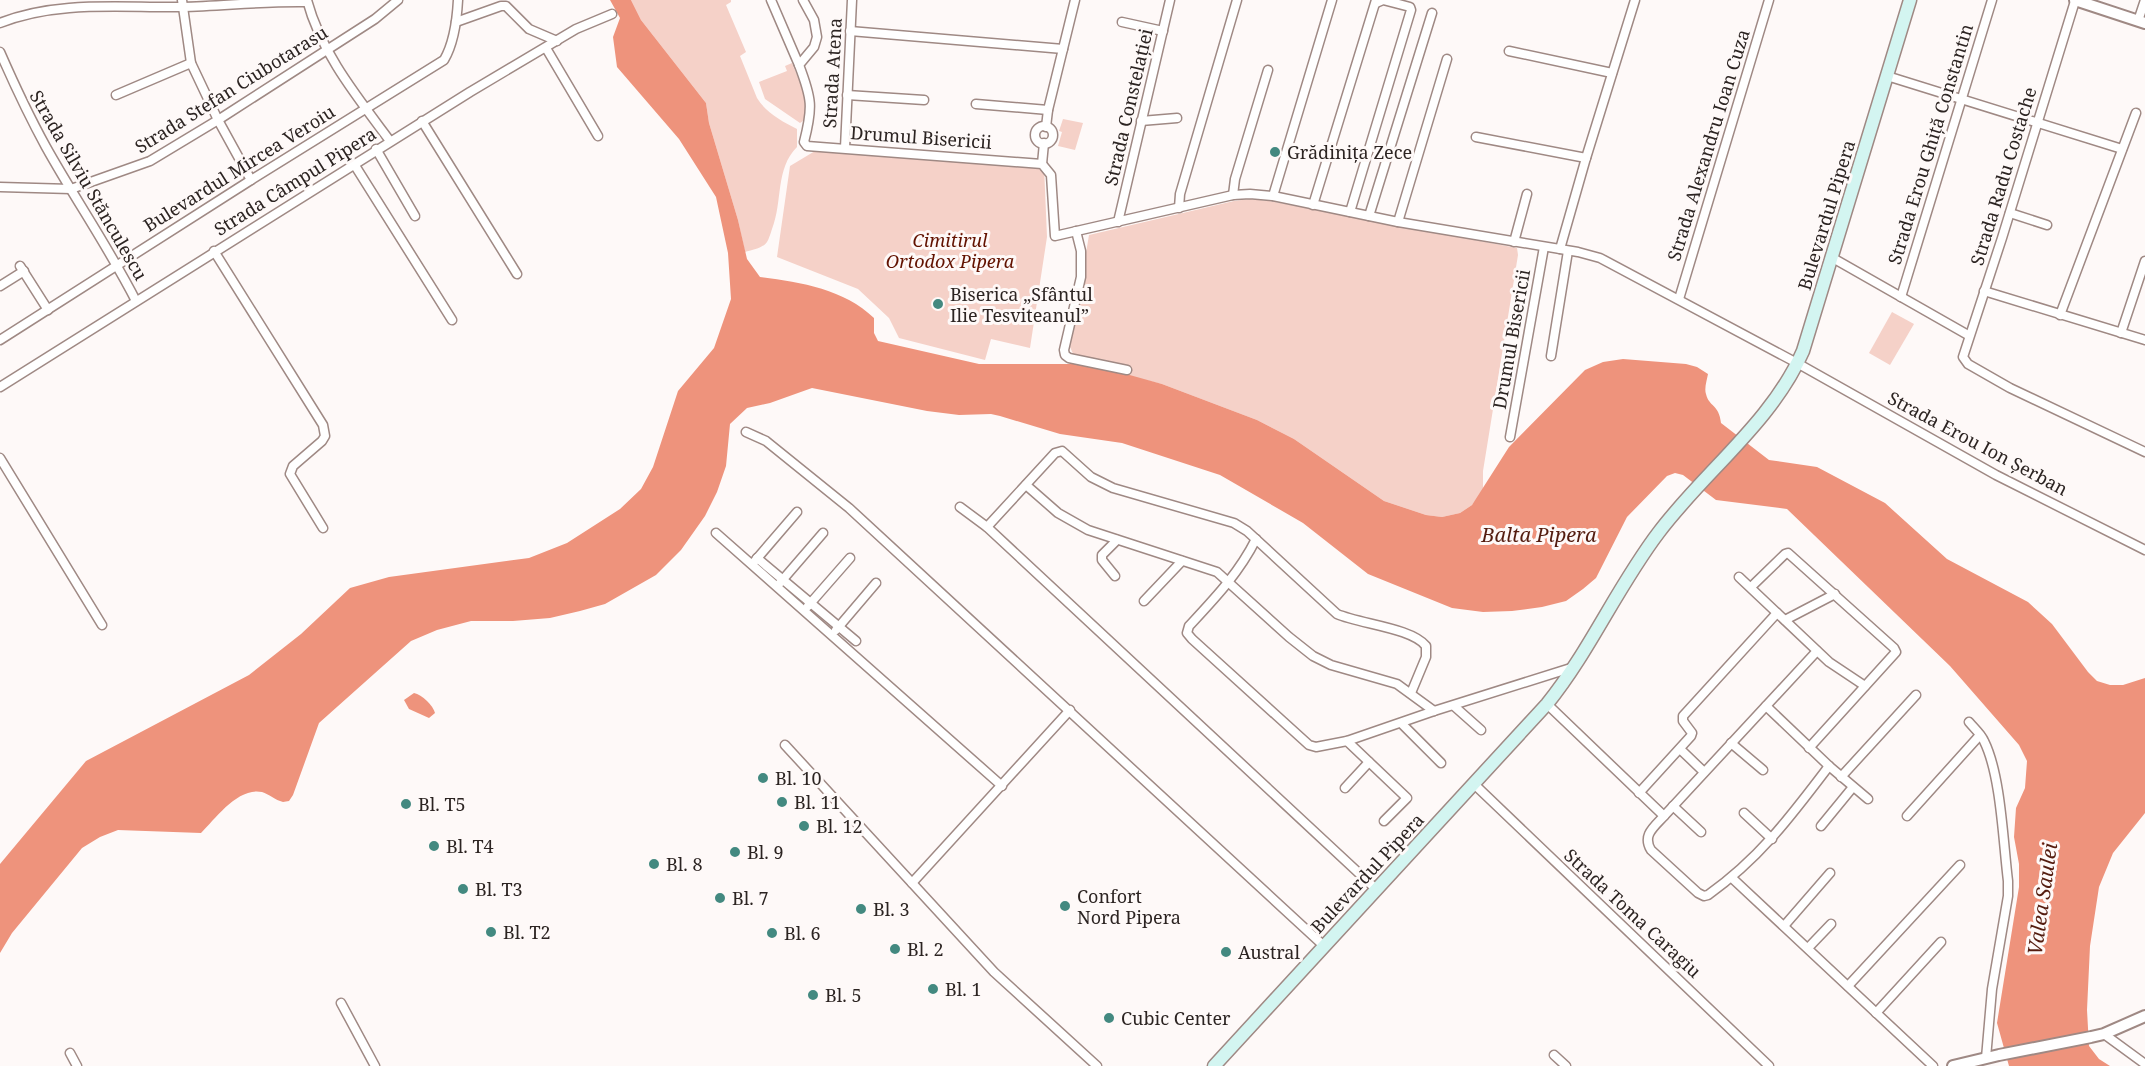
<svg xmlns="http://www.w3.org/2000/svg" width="2145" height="1066" font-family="'Noto Serif',serif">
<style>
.green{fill:#f5d1c8}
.water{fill:#ee937c}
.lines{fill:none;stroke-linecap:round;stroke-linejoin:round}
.minor-casing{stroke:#9f8984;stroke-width:11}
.tertiary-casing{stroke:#9f8984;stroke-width:14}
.secondary-casing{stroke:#9f8984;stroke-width:15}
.minor{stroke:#fff;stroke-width:8}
.tertiary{stroke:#fff;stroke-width:10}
.secondary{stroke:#d3f5f1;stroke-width:12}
.poi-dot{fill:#438980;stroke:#fef9f8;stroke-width:2}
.labels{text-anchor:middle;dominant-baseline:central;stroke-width:6;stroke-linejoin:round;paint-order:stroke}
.street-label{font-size:18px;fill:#2c2422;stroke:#fef9f8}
.poi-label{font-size:18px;fill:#2c2422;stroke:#fef9f8;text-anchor:start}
.park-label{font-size:18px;font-style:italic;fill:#621200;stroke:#fef9f8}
.water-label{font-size:20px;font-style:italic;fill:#541c0f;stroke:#fef9f8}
</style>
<rect width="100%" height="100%" fill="#fef9f8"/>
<g class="green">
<path d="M 631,0 L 731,0 L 731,2 L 726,5 L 746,52 L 740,56 L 757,98 C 766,113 782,121 797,129 L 797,147 C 775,169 783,201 772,229 C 771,232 769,239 767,242 C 763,248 752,250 745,252 L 738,220 L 709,123 L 706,103 L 641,20 Z"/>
<path d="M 792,63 L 807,99 L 806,119 L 800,123 L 765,99 L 759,82 L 787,71 L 785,66 Z"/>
<path d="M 1063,119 L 1083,123 L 1075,150 L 1058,146 L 1062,132 L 1059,131 Z"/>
<path d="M 820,148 L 1044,166 L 1047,237 L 1030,348 L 991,339 L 985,360 L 899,338 L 889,318 L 858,289 L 777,257 L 790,166 Z"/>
<path d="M 1250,199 L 1270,201 L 1517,248 L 1518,255 L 1483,471 L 1483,491 L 1472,505 L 1460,513 L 1442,517 L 1426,515 L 1384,501 L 1294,439 L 1257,420 L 1162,384 L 1087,366 L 1086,357 L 1074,356 L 1070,347 L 1089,235 L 1234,201 Z"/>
<path d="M 1892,312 L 1914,324 L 1890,365 L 1869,353 Z"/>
</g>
<g class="water">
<path d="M 610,0 L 631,0 L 641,20 L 706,103 L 709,123 L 738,220 L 747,259 L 760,277 C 800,282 844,289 874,318 L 874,333 L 878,341 L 979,364 L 1075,364 L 1108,369 L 1162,384 L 1257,420 L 1294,439 L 1384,501 L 1426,515 L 1442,517 L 1460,513 L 1472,505 L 1509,447 L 1585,370 L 1603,362 L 1623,359 L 1686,364 L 1697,367 L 1708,374 C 1707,380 1704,388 1706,394 C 1709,407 1719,404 1721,423 L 1769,460 L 1817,467 L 1885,503 L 1947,559 L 2028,602 L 2052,624 L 2088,672 L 2097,681 L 2110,685 L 2123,685 L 2145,678 L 2145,813 L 2113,853 L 2099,887 L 2090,946 L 2087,1010 L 2089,1046 L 2099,1059 L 2110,1066 L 2009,1066 L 1997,1023 L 2019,887 L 2019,864 L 2014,837 L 2016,808 L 2025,788 L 2027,761 L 2019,745 L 1950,666 L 1787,509 L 1716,500 L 1683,475 L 1675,473 L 1667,476 L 1627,517 L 1596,578 L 1583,589 L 1566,601 L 1542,607 L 1512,611 L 1483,612 L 1452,608 L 1368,574 L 1303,523 L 1220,475 L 1122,443 L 1060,434 L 1000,416 L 991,414 L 959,415 L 927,411 L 812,388 L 770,403 L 747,408 L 730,424 L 726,466 L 717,492 L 705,516 L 681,550 L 656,575 L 605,604 L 580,611 L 550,618 L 513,621 L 471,621 L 437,630 L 411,641 L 319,723 L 293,795 L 289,801 L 283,802 C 275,800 269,794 262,792 C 238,787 216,818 201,833 L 118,830 L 100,837 L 82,848 L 12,933 L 0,953 L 0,864 L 86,761 L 249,675 L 301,634 L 350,588 L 389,577 L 529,558 L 567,543 L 620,509 L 641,489 L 653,467 L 678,391 L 714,348 L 731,299 L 728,253 L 716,197 L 679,139 L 617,67 L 613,37 L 620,18 Z"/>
<path d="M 414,693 C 422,695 433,705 435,713 L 429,718 L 409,709 L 404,700 Z"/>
</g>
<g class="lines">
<defs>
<g id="minor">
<path d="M 182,0 L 191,63 L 218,120 L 251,180"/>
<path d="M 307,0 C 321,53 358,98 390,141"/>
<path d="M 771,0 L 799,65"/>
<path d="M 803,0 L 814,20 L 817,37 L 814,47 L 799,65 C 812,99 813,107 804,142 L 807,146 L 1042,164 L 1051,175 L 1055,236 L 1233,195 L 1250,194 L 1273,196 L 1398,222 L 1578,252 L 1600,258 L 1797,363 L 1996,475 L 2145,550"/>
<path d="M 2075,1 L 2002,238 L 1963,357 L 1968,364 L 2010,388 L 2145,452"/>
<path d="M 2138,21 L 2145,0"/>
<path d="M 456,22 L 501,6 L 506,6 L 529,29 L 557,41"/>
<path d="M 1122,22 L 1163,31"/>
<path d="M 0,23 C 57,0 122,8 182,7 C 224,6 265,1 307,2"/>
<path d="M 850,31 L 1063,49"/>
<path d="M 546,48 L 598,136"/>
<path d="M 1509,51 L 1612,73"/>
<path d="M 0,52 C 14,84 29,116 46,147 C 75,199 109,248 136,301"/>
<path d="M 1887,76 L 2122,149"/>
<path d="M 116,95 L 191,63"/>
<path d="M 847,95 L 924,100"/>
<path d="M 976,104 L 1048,110"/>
<path d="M 422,121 L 517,274"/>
<path d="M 1141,121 L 1177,118"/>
<circle cx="1044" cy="135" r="9"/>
<path d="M 1046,127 L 1048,110 L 1075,0"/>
<path d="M 1476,137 L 1586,158"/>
<path d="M 845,148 L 852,0"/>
<path d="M 376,149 L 415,216"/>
<path d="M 354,164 L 452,320"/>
<path d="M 1042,164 L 1044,143"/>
<path d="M 0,187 L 71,189 L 150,161 L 218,120 L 375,19 L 398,0"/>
<path d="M 1233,195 L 1235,179 L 1268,70"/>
<path d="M 1273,196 L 1332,0"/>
<path d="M 1313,205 L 1376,0"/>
<path d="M 1179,208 L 1180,194 L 1237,0"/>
<path d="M 1350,212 L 1411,10 L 1410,7 L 1383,0 L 1376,3"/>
<path d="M 2010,213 L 2047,225"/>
<path d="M 1369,216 L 1432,13"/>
<path d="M 1118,222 L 1170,0"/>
<path d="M 1398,222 L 1447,59"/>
<path d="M 1076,231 L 1081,251 L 1081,277 L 1064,350 L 1065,355 L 1069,358 L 1127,370"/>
<path d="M 1514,242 L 1527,194"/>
<path d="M 1560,249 L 1586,158 L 1635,0"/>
<path d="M 214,251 L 323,425 L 325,436 L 322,441 L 293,466 L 290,474 L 323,528"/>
<path d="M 1831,257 L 1968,335"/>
<path d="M 20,266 L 48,310"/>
<path d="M 0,286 L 24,271"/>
<path d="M 1984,291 L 2145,340"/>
<path d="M 1901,297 L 1992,0"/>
<path d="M 1679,299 L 1769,0"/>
<path d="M 2060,315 L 2136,113"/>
<path d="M 2121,333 L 2145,261"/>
<path d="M 0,340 L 251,180 L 444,60 C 454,43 457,19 458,0"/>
<path d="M 1551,356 L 1568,251"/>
<path d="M 0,387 L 470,92 L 576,29 L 612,14"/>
<path d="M 746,432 L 766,441 L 849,508 L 1324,946"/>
<path d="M 1510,437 L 1544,247"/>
<path d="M 0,458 L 102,625"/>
<path d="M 1026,485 L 1058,513 L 1088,530 L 1217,572 L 1289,637 L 1313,656 L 1331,665 L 1397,684 L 1434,711"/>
<path d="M 960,507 L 987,527 L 1377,890"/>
<path d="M 987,527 L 1055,453 L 1062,451 L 1091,477 L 1113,488 L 1234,523 L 1247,531 L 1337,614 C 1360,624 1412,628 1426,646 L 1426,657 L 1411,693"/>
<path d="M 716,533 L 1002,786"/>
<path d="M 1256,539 C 1239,573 1215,598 1189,626 L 1187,633 L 1192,639 L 1309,745 L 1316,747 L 1347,741 L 1434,711 L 1574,667"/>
<path d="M 757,558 L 856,641"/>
<path d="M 754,562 L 797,512"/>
<path d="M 1115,576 L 1102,560 L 1102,555 L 1117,540"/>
<path d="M 1739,577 L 1829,662 L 1865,686"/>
<path d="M 779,584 L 823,533"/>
<path d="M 1751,587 L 1785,554 L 1788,553 L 1894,648 L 1896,652 L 1809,748"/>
<path d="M 1144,601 L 1182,561"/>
<path d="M 808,606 L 850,558"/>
<path d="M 1785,620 L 1835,594"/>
<path d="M 836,630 L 876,583"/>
<path d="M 1817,651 L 1664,816 C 1654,827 1642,835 1651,850 L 1698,893 L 1704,896 L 1708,895 C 1760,858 1791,816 1829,766"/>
<path d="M 1547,704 L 1664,816"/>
<path d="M 1454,706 L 1481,730"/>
<path d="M 1766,706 L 1829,766 L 1868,799"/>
<path d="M 1969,722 C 1974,728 1981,734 1984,741 C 2001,775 2003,841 2008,881 L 2008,896 L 1992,989 L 1986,1058"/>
<path d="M 1402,724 L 1441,763"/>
<path d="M 1347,741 L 1407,798 L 1384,821"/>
<path d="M 1731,743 L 1763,770"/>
<path d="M 785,745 L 994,972 L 1097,1066"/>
<path d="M 1680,749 L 1704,772"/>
<path d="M 1841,777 L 1916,695"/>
<path d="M 1474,784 L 1769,1066"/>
<path d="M 1345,788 L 1369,762"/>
<path d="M 1639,793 L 1691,736 L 1692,733 L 1683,721 L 1683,716 L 1777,613"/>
<path d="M 1673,806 L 1701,832"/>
<path d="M 1744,813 L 1772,839"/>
<path d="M 1907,816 L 1980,735"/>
<path d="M 1821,826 L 1853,787"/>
<path d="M 1732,878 L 1933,1066"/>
<path d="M 912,883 L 1070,710"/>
<path d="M 1784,926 L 1830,873"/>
<path d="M 1808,948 L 1831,924"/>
<path d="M 1848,986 L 1960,865"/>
<path d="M 341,1003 L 375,1066"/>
<path d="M 1876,1013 L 1941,942"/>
<path d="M 2104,1034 L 2145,1064"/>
<path d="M 70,1053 L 77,1066"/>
<path d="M 1554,1055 L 1566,1066"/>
</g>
<g id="tertiary">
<path d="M 2075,0 L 2145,23"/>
<path d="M 1953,1066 L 1999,1055 L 2091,1037 L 2104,1034 L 2145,1016"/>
</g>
<path id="secondary" d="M 1214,1066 L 1547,704 C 1590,651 1617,587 1659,532 C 1705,471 1772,422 1803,351 L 1910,0"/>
</defs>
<use href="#minor" class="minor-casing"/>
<use href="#tertiary" class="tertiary-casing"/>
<use href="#secondary" class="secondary-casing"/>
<use href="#minor" class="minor"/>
<use href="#tertiary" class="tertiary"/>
<use href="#secondary" class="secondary"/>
</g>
<g class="poi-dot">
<circle cx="1275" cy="152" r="6"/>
<circle cx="938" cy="304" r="6"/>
<circle cx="763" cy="778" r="6"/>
<circle cx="782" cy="802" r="6"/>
<circle cx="406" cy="804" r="6"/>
<circle cx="804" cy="826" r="6"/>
<circle cx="434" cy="846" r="6"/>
<circle cx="735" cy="852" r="6"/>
<circle cx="654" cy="864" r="6"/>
<circle cx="463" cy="889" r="6"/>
<circle cx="720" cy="898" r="6"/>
<circle cx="1065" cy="906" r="6"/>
<circle cx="861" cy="909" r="6"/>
<circle cx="491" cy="932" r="6"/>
<circle cx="772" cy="933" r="6"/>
<circle cx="895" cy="949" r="6"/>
<circle cx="1226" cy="952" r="6"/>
<circle cx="933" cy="989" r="6"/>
<circle cx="813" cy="995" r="6"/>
<circle cx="1109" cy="1018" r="6"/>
</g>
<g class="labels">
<g class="street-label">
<text transform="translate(832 73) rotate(-87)">Strada Atena</text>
<text transform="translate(231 89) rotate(-32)">Strada Stefan Ciubotarasu</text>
<text transform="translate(1128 107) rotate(-77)">Strada Constelației</text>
<text transform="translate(921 137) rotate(4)">Drumul Bisericii</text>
<text transform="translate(1930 144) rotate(-73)">Strada Erou Ghiță Constantin</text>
<text transform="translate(1708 145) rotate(-73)">Strada Alexandru Ioan Cuza</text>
<text transform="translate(239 168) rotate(-32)">Bulevardul Mircea Veroiu</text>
<text transform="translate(2003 176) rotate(-73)">Strada Radu Costache</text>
<text transform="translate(295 181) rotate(-32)">Strada Câmpul Pipera</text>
<text transform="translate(89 185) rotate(60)">Strada Silviu Stănculescu</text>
<text transform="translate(1826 215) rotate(-73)">Bulevardul Pipera</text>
<text transform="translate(1511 339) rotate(-80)">Drumul Bisericii</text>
<text transform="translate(1978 443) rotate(28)">Strada Erou Ion Șerban</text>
<text transform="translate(1367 873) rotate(-47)">Bulevardul Pipera</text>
<text transform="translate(1633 913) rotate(43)">Strada Toma Caragiu</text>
</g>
<g class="poi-label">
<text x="1287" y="152">Grădinița Zece</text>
<text x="950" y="294">Biserica „Sfântul<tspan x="950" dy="21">Ilie Tesviteanul”</tspan></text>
<text x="775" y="778">Bl. 10</text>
<text x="794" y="802">Bl. 11</text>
<text x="418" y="804">Bl. T5</text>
<text x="816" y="826">Bl. 12</text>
<text x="446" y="846">Bl. T4</text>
<text x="747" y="852">Bl. 9</text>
<text x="666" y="864">Bl. 8</text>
<text x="475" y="889">Bl. T3</text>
<text x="1077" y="896">Confort<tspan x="1077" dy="21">Nord Pipera</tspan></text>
<text x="732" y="898">Bl. 7</text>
<text x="873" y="909">Bl. 3</text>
<text x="503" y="932">Bl. T2</text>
<text x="784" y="933">Bl. 6</text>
<text x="907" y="949">Bl. 2</text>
<text x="1238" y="952">Austral</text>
<text x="945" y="989">Bl. 1</text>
<text x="825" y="995">Bl. 5</text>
<text x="1121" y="1018">Cubic Center</text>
</g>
<g class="park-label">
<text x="950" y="240">Cimitirul<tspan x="950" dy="21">Ortodox Pipera</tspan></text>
</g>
<g class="water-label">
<text x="1539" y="534">Balta Pipera</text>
<text transform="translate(2042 899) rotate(-82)">Valea Saulei</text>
</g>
</g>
</svg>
